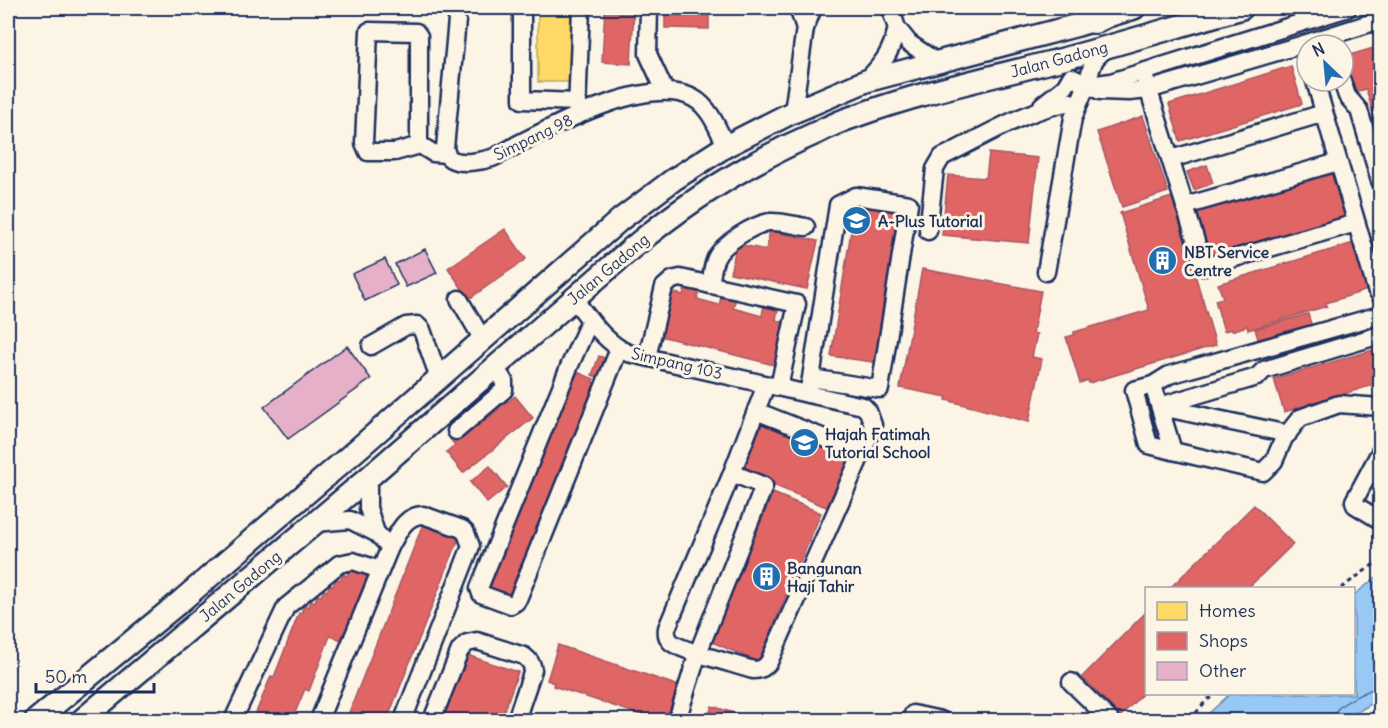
<svg xmlns="http://www.w3.org/2000/svg" width="1388" height="728" font-family="Delius,sans-serif">
<style>
.water{fill:#98c8f4;stroke:#668bb8;stroke-width:1.5}
.homes{fill:#ffd966;stroke:#bba664;stroke-width:1.5}
.shops{fill:#e06666;stroke:#a55664;stroke-width:1.5}
.lines{fill:none;stroke-linecap:round;stroke-linejoin:round}
.shore{stroke:#4d6c9a;stroke-width:1.5}
.building{fill:#e6b0c9;stroke:#1b2f5e;stroke-width:1.5}
.minor-casing{stroke:#1b2f5e;stroke-width:21}
.major-casing{stroke:#1b2f5e;stroke-width:26}
.highway-casing{stroke:#1b2f5e;stroke-width:30}
.path{stroke:#1b2f5e;stroke-width:3;stroke-dasharray:4.5 4.5;stroke-linecap:butt}
.minor{stroke:#fcf5e5;stroke-width:16}
.major{stroke:#fcf5e5;stroke-width:21}
.highway{stroke:#fcf5e5;stroke-width:26}
.labels{text-anchor:middle;dominant-baseline:central;stroke-width:6;stroke-linejoin:round;paint-order:stroke}
.street-label{font-size:16px;fill:#1b2f5e;stroke:#fcf5e5}
.poi-label{font-size:16px;font-weight:bold;fill:#1b2f5e;stroke:#fcf5e5;text-anchor:start}
</style>
<rect width="100%" height="100%" fill="#fcf5e5"/>
<filter id="ink" filterUnits="userSpaceOnUse"><feTurbulence type="fractalNoise" baseFrequency=".0167" numOctaves="2"/><feDisplacementMap in="SourceGraphic" scale="12" xChannelSelector="R" yChannelSelector="G"/><feConvolveMatrix kernelMatrix="1 2 1 2 8 2 1 2 1" color-interpolation-filters="sRGB"/></filter>
<g filter="url(#ink)">
<path class="water" d="M 1380,574 L 1380,699 L 1343,720 L 1204,720 L 1207,715 L 1230,694 L 1354,694 L 1354,595 Z"/>
<path class="homes" d="M 538,8 L 572,8 L 571,82 L 538,82 Z"/>
<g class="shops">
<path d="M 605,8 L 634,8 L 631,64 L 602,62 Z"/>
<path d="M 665,8 L 709,8 L 709,29 L 665,28 Z"/>
<path d="M 1380,46 L 1380,137 L 1366,89 L 1352,93 L 1343,62 L 1343,57 Z"/>
<path d="M 1291,66 L 1302,104 L 1180,141 L 1169,104 Z"/>
<path d="M 1143,116 L 1168,192 L 1122,207 L 1097,132 Z"/>
<path d="M 989,153 L 1038,158 L 1029,243 L 942,235 L 948,175 L 986,178 Z"/>
<path d="M 1207,165 L 1213,183 L 1194,190 L 1187,172 Z"/>
<path d="M 1331,172 L 1345,217 L 1210,257 L 1197,212 Z"/>
<path d="M 1172,197 L 1216,345 L 1089,383 L 1088,380 L 1080,383 L 1066,337 L 1074,335 L 1074,332 L 1149,310 L 1120,213 Z"/>
<path d="M 856,200 L 903,207 L 879,363 L 831,356 Z"/>
<path d="M 505,229 L 526,259 L 469,299 L 448,268 Z"/>
<path d="M 770,231 L 818,241 L 807,289 L 730,273 L 737,244 L 766,250 Z"/>
<path d="M 1357,242 L 1371,289 L 1326,303 L 1327,306 L 1248,330 L 1247,326 L 1232,331 L 1232,329 L 1224,331 L 1215,300 L 1223,298 L 1218,284 Z"/>
<path d="M 922,269 L 1041,291 L 1033,333 L 1037,334 L 1032,357 L 1042,359 L 1029,422 L 946,400 L 947,397 L 900,388 Z"/>
<path d="M 686,285 L 700,288 L 697,299 L 719,305 L 722,294 L 736,298 L 733,308 L 762,316 L 764,305 L 778,309 L 776,320 L 786,323 L 774,365 L 660,336 L 671,292 L 683,295 Z"/>
<path d="M 1308,314 L 1312,327 L 1259,342 L 1255,329 Z"/>
<path d="M 1380,348 L 1380,383 L 1284,412 L 1274,379 Z"/>
<path d="M 599,356 L 607,359 L 600,378 L 592,375 Z"/>
<path d="M 577,372 L 594,379 L 592,382 L 597,384 L 511,599 L 482,588 L 569,373 L 576,376 Z"/>
<path d="M 504,396 L 508,402 L 515,396 L 533,418 L 463,473 L 446,452 L 455,445 L 450,439 L 459,432 L 463,438 L 499,409 L 495,403 Z"/>
<path d="M 764,420 L 853,457 L 831,509 L 742,472 Z"/>
<path d="M 490,466 L 507,487 L 487,503 L 470,482 Z"/>
<path d="M 773,493 L 821,513 L 758,662 L 710,641 Z"/>
<path d="M 1254,505 L 1293,544 L 1248,588 L 1170,588 Z"/>
<path d="M 425,519 L 461,533 L 387,720 L 361,720 L 348,715 Z"/>
<path d="M 350,569 L 369,572 L 370,577 L 345,641 L 330,636 L 309,691 L 305,689 L 292,720 L 253,720 L 271,676 L 274,677 L 299,613 L 301,613 L 304,605 L 309,607 L 311,600 L 315,602 L 317,595 L 321,596 L 324,590 L 327,591 L 330,585 L 333,586 L 336,579 L 340,580 L 343,574 L 347,576 Z"/>
<path d="M 1146,612 L 1146,690 L 1121,716 L 1082,677 Z"/>
<path d="M 558,645 L 685,688 L 673,720 L 656,720 L 553,686 L 554,683 L 547,680 Z"/>
<path d="M 464,654 L 518,672 L 501,720 L 441,720 Z"/>
<path d="M 712,706 L 755,720 L 707,720 Z"/>
</g>
<g class="lines">
<path class="shore" d="M 1334,720 C 1334,716 1334,715 1336,711 C 1341,703 1371,688 1380,687"/>
</g>
<g class="building">
<path d="M 425,249 L 437,273 L 406,287 L 395,264 Z"/>
<path d="M 385,259 L 397,285 L 365,301 L 352,274 Z"/>
<path d="M 347,346 L 371,379 L 288,439 L 264,407 Z"/>
</g>
<g class="lines">
<defs>
<g id="minor">
<path d="M 522,8 L 522,100 L 578,102"/>
<path d="M 649,8 L 648,54 L 665,91"/>
<path d="M 798,8 L 805,28 L 813,8"/>
<path d="M 890,8 L 897,28 L 909,43 L 937,62"/>
<path d="M 1348,8 L 1143,72 L 1204,267 L 1356,223"/>
<path d="M 457,20 L 445,148 C 446,152 447,157 451,159 C 461,165 482,161 492,158 C 502,154 511,148 520,143 C 559,123 650,75 693,98 C 710,107 718,129 726,146"/>
<path d="M 1071,77 L 1100,91 L 1129,92 L 1148,90 L 1304,44 L 1380,20"/>
<path d="M 866,81 C 884,62 891,53 897,28"/>
<path d="M 1315,81 L 1376,289 L 1380,295"/>
<path d="M 1342,81 L 1347,96 L 1359,110 L 1380,181"/>
<path d="M 1097,84 L 1111,82 L 1143,72"/>
<path d="M 1042,105 L 1065,87 L 1071,77"/>
<path d="M 577,111 L 581,8"/>
<path d="M 793,112 L 805,28"/>
<path d="M 420,145 L 395,152 L 368,152 L 364,143 L 369,31 L 416,32 L 419,36 L 419,140 L 420,145 L 433,153 L 446,154"/>
<path d="M 1171,159 L 1324,113"/>
<path d="M 1185,206 L 1338,162"/>
<path d="M 928,231 L 935,169 L 942,157 C 983,137 1027,109 1071,102"/>
<path d="M 1046,272 L 1073,118 L 1087,84 L 1091,69 L 1095,59 L 1107,47"/>
<path d="M 710,285 C 712,276 712,266 716,258 C 723,243 753,225 769,222 C 781,221 794,225 806,227"/>
<path d="M 573,298 C 589,318 604,342 628,353 L 808,394 L 811,378 L 880,389 L 909,204 L 856,196 L 838,205 L 811,378"/>
<path d="M 459,299 L 483,340"/>
<path d="M 590,320 L 569,367 L 479,588 L 481,594 L 511,605 L 516,602 L 518,599 L 619,349"/>
<path d="M 371,346 L 406,326 L 417,325 L 422,330 L 439,378"/>
<path d="M 647,357 L 664,287 L 672,280 L 680,278 L 797,304 L 779,387"/>
<path d="M 1153,385 L 1173,451 L 1263,472 L 1274,461 L 1284,438 L 1300,418 L 1339,404 L 1380,407"/>
<path d="M 1160,406 L 1257,377 L 1264,370 L 1380,335"/>
<path d="M 1161,407 L 1288,434"/>
<path d="M 756,411 L 862,453"/>
<path d="M 456,431 L 504,390 L 504,381 L 495,367"/>
<path d="M 1173,451 L 1149,445 L 1134,390 L 1153,385 L 1169,375 L 1380,315"/>
<path d="M 1380,452 L 1354,501 L 1355,505 L 1378,519 L 1380,518"/>
<path d="M 732,473 L 766,385"/>
<path d="M 368,478 L 368,508 L 376,533"/>
<path d="M 315,523 L 350,520 L 376,533 L 390,547"/>
<path d="M 1071,682 L 1110,720"/>
<path d="M 233,720 L 286,607 L 339,564 L 353,561 L 380,570"/>
<path d="M 319,720 L 390,547 C 398,533 405,515 423,515 L 462,529 L 466,533 L 471,546 L 403,720"/>
<path d="M 432,720 L 460,650 L 467,643 L 477,641 L 524,656 C 529,660 532,663 533,670 L 516,720"/>
<path d="M 677,720 L 698,653 L 764,486 L 732,473 L 667,628 C 666,634 667,638 671,642 C 679,650 738,665 753,670 C 761,670 764,668 769,662 L 862,453 L 873,425 L 868,411 L 863,406 L 808,394"/>
<path d="M 911,720 L 913,714 L 941,720"/>
</g>
<g id="major">
<path d="M 36,720 L 181,601 L 360,447 L 621,219 L 673,180 L 726,146 L 793,112 L 866,81 L 1078,25 L 1134,8"/>
<path d="M 82,720 L 368,478 L 632,248 C 689,200 747,163 816,133 C 828,127 840,121 853,117 C 921,92 993,77 1063,59 C 1123,43 1182,25 1242,8"/>
</g>
<path id="highway" d="M 1094,20 L 1119,8"/>
</defs>
<use href="#minor" class="minor-casing"/>
<use href="#major" class="major-casing"/>
<use href="#highway" class="highway-casing"/>
<g class="path">
<path d="M 1341,588 L 1380,560"/>
<path d="M 1190,720 L 1205,702 L 1215,694"/>
</g>
<use href="#minor" class="minor"/>
<use href="#major" class="major"/>
<use href="#highway" class="highway"/>
</g>
</g>
<defs>
<symbol id="school-disc" viewBox="-11 -11 22 22"><circle r="9.5" fill="#1f6fb2" stroke="#fcf5e5"/><path d="M0-5L7-2L0 1L-7-2ZM-4 1L0 2.5L4 1V4Q0 6-4 4Z" fill="#fff"/></symbol>
<symbol id="building-disc" viewBox="-11 -11 22 22"><circle r="9.5" fill="#1f6fb2" stroke="#fcf5e5"/><path d="M-4-6H4V6H1V3H-1V6H-4ZM-2.5-4.3h1.7v1.8h-1.7ZM.8-4.3h1.7v1.8H.8ZM-2.5-1h1.7V.8h-1.7ZM.8-1h1.7V.8H.8Z" fill="#fff"/></symbol>
</defs>
<g fill-rule="evenodd">
<use href="#school-disc" x="840" y="204" width="33" height="33"/>
<use href="#building-disc" x="1146" y="244" width="33" height="33"/>
<use href="#school-disc" x="788" y="426" width="33" height="33"/>
<use href="#building-disc" x="750" y="560" width="33" height="33"/>
</g>
<g class="labels">
<g class="street-label">
<text transform="translate(1059 59) rotate(-15)">Jalan Gadong</text>
<text transform="translate(533 137) rotate(-26)">Simpang 98</text>
<text transform="translate(608 269) rotate(-40)">Jalan Gadong</text>
<text transform="translate(677 363) rotate(13)">Simpang 103</text>
<text transform="translate(240 586) rotate(-40)">Jalan Gadong</text>
</g>
<g class="poi-label">
<text x="878" y="221">A-Plus Tutorial</text>
<text x="1184" y="252">NBT Service<tspan x="1184" dy="18">Centre</tspan></text>
<text x="825" y="434">Hajah Fatimah<tspan x="825" dy="18">Tutorial School</tspan></text>
<text x="787" y="568">Bangunan<tspan x="787" dy="18">Haji Tahir</tspan></text>
</g>
</g>
<rect width="1388" height="728" fill="none" stroke="#fcf5e5" stroke-width="30"/>
<rect x="15" y="15" width="1358" height="698" fill="none" stroke="#1b2f5e" stroke-width="2" filter="url(#ink)"/>
<rect x="1145" y="587" width="210" height="108" fill="#fcf5e5" stroke="#a2a6af" stroke-width="1.5"/>
<rect x="1157" y="602" width="30" height="18" fill="#ffd966" stroke="#a2a6af" stroke-width="1.5"/>
<text x="1199" y="617" font-size="18" fill="#1b2f5e">Homes</text>
<rect x="1157" y="632" width="30" height="18" fill="#e06666" stroke="#a2a6af" stroke-width="1.5"/>
<text x="1199" y="647" font-size="18" fill="#1b2f5e">Shops</text>
<rect x="1157" y="662" width="30" height="18" fill="#e6b0c9" stroke="#a2a6af" stroke-width="1.5"/>
<text x="1199" y="677" font-size="18" fill="#1b2f5e">Other</text>
<g transform="translate(1325 63) rotate(334)"><circle r="28" fill="#fcf5e5" stroke="#a2a6af" stroke-width="1.5"/>
<path d="M0-4.5L10 22L0 15L-10 22Z" fill="#1f6fb2"/>
<text y="-9" font-size="16" font-weight="bold" text-anchor="middle" fill="#1b2f5e">N</text>
</g>
<path d="M36 683v9h118v-9" fill="none" stroke="#1b2f5e" stroke-width="3"/>
<text x="45" y="683" font-size="18" fill="#1b2f5e" stroke="#fcf5e5" stroke-width="4.5" paint-order="stroke">50 m</text>
</svg>
